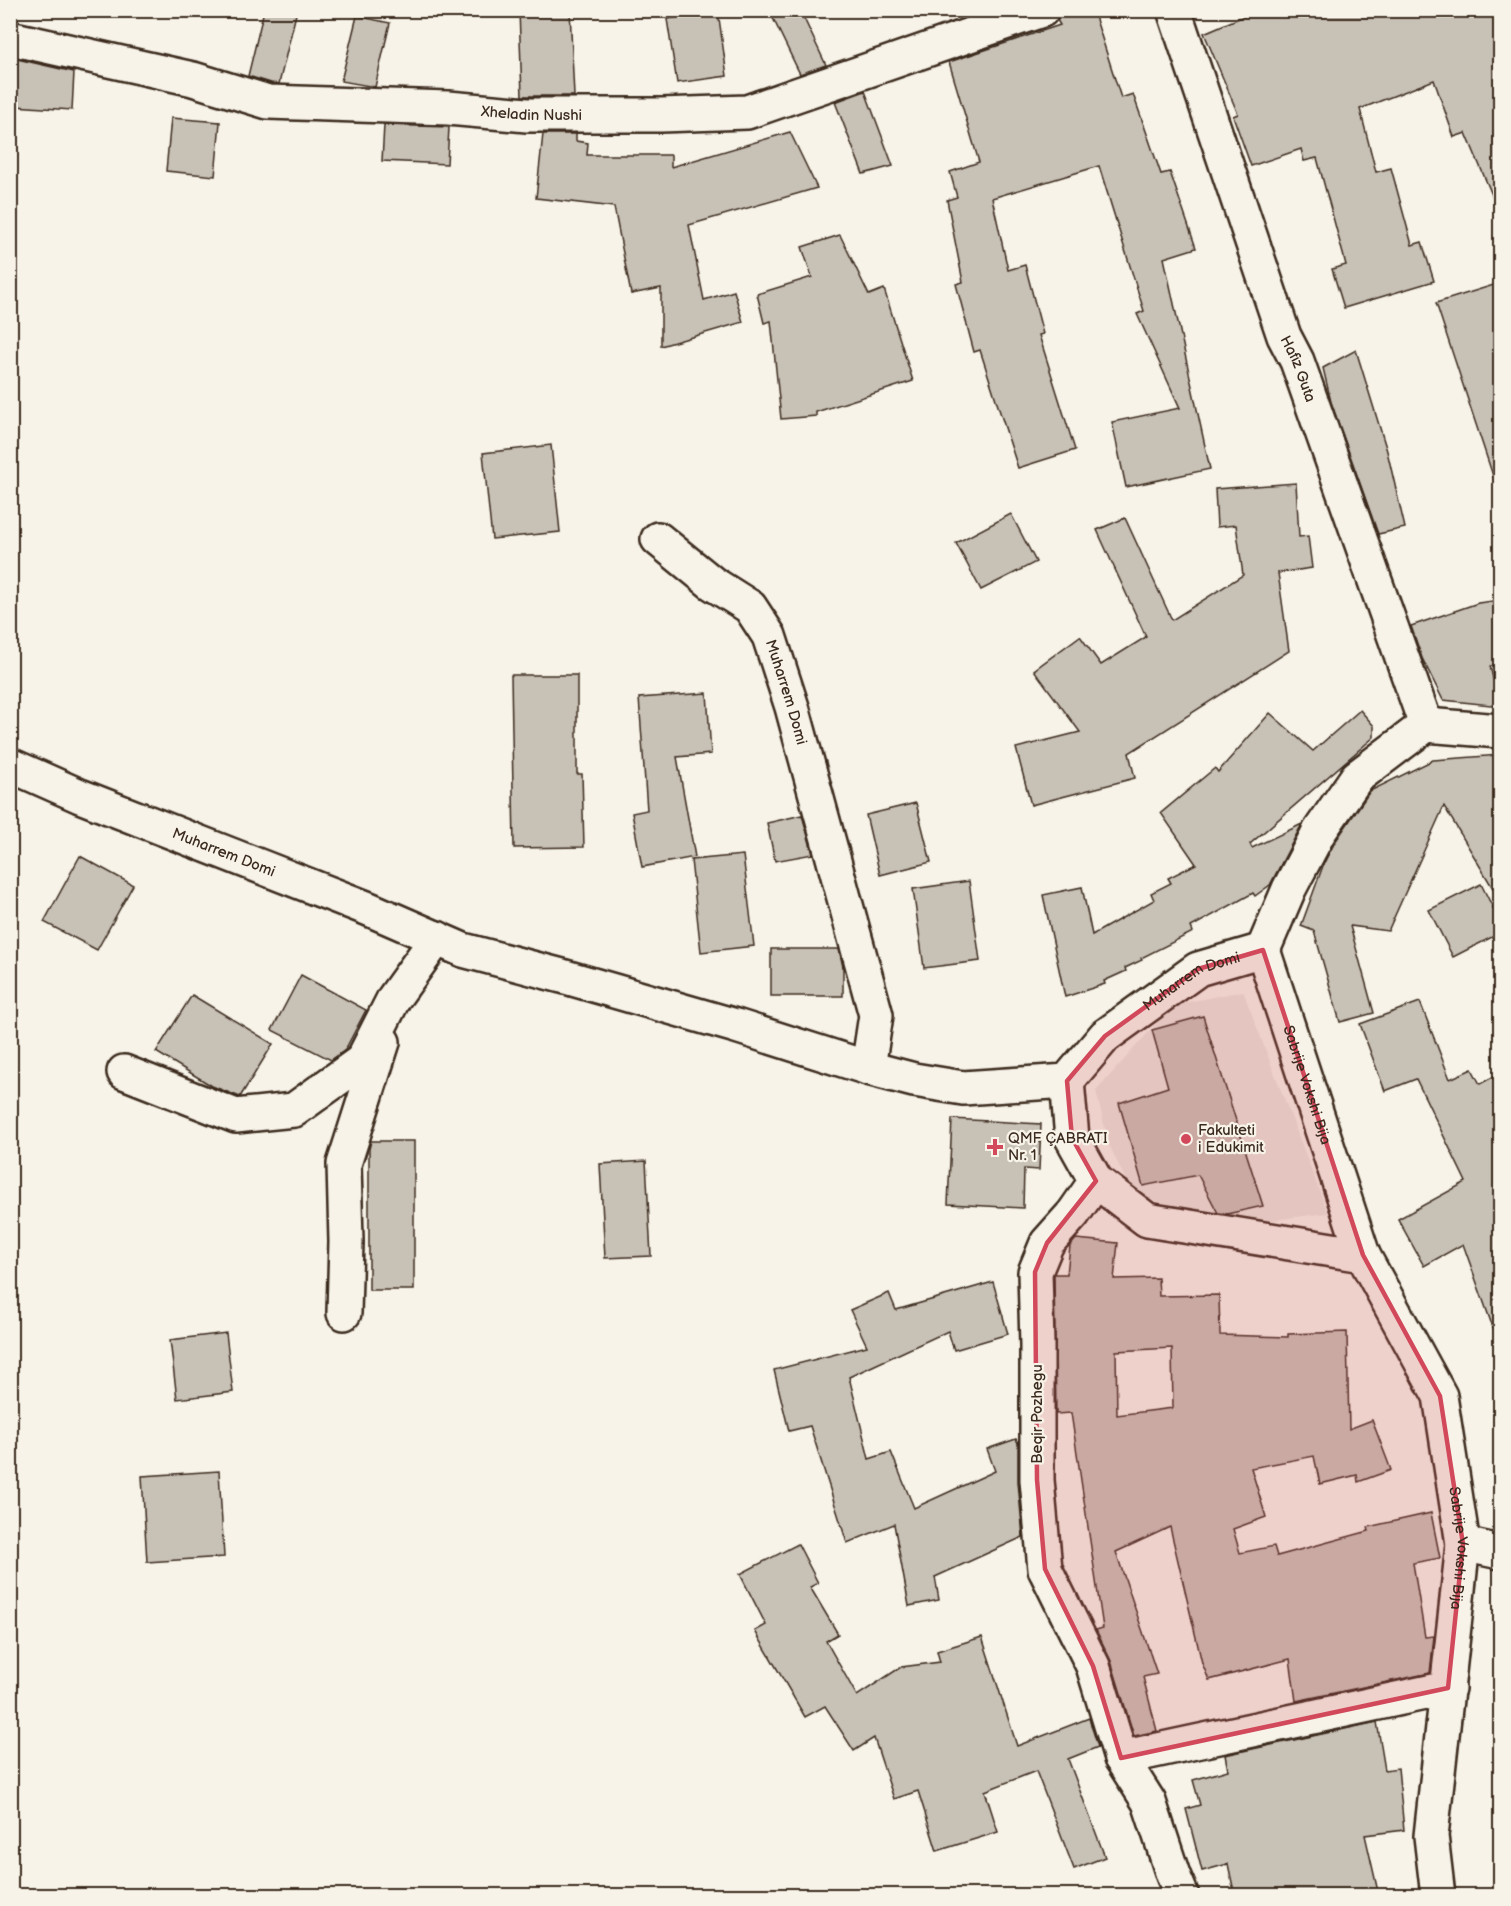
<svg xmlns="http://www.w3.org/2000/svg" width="1511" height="1906" font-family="'Balsamiq Sans',sans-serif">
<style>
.built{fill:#e9e4d9}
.building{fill:#c8c1b6;stroke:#3b2a1e;stroke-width:1.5;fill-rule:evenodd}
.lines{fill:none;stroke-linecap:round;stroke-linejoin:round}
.minor-casing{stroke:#3b2a1e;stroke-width:38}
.minor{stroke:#f7f3e8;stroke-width:33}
.marked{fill:#d1495b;fill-opacity:0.2;stroke:#d1495b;stroke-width:4.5;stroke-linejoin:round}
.poi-dot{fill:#d1495b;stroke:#f7f3e8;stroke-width:2}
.labels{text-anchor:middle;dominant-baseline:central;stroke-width:4.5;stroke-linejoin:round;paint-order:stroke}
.street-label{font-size:15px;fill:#3b2a1e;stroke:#f7f3e8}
.poi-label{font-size:15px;fill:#3b2a1e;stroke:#f7f3e8;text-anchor:start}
</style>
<rect width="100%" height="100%" fill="#f7f3e8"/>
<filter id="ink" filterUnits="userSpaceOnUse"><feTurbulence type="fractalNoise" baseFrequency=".0167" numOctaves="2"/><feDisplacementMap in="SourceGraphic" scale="12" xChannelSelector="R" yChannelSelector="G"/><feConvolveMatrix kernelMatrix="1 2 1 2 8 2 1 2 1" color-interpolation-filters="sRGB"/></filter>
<g filter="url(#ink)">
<path class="built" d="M 1243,991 L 1328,1213 L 1242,1224 L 1133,1195 L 1109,1145 L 1096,1091 L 1173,1005 Z"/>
<g class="building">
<path d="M 264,10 L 297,10 L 279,84 L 271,83 L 248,76 Z"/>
<path d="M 519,10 L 570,10 L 574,96 L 522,96 Z"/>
<path d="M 769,10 L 800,10 L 826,65 L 800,74 Z"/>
<path d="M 1075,10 L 1093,10 L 1121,98 L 1133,94 L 1161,174 L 1170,172 L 1196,248 L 1164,258 L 1210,469 L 1126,487 L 1112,422 L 1180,408 L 1137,314 L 1144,311 L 1099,166 L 992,198 L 1008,270 L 1025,265 L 1043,334 L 1039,335 L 1075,450 L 1018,468 L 980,350 L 974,352 L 956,284 L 963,282 L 947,200 L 957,197 L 950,172 L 979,162 L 949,62 L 1060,25 L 1057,20 L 1059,18 Z"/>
<path d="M 1258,10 L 1500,10 L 1500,214 L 1466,133 L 1454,137 L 1434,80 L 1360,109 L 1376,172 L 1391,168 L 1412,245 L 1422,242 L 1434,281 L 1344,308 L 1332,269 L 1346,265 L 1317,158 L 1304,161 L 1301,149 L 1251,166 L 1233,116 L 1238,114 L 1204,33 Z"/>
<path d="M 718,11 L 727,76 L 677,83 L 667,19 Z"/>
<path d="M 357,16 L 390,23 L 375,87 L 341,81 Z"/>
<path d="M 17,59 L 74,72 L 72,110 L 15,106 Z"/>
<path d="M 865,91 L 893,166 L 863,174 L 835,102 Z"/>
<path d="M 171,118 L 220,122 L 215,176 L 166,171 Z"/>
<path d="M 384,125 L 449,127 L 447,164 L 382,161 Z"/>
<path d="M 790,132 L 817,188 L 689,225 L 704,300 L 734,291 L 743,322 L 661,346 L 661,288 L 631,294 L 614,207 L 536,198 L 543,134 L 576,134 L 576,141 L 588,143 L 587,155 L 671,155 L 671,167 Z"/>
<path d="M 840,235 L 869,295 L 884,289 L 913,381 L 816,412 L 816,416 L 781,419 L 771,321 L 764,323 L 757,294 L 812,277 L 802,247 Z"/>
<path d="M 1500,283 L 1500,481 L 1495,482 L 1436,303 Z"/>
<path d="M 1356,350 L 1387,451 L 1405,528 L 1378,534 L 1331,402 L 1323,368 Z"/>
<path d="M 551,445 L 560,532 L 492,539 L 483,453 Z"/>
<path d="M 1296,483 L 1299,537 L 1308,536 L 1312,568 L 1278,573 L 1289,651 L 1129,753 L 1135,778 L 1031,805 L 1016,748 L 1080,732 L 1034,670 L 1080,636 L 1101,665 L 1146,637 L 1097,530 L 1125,518 L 1172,620 L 1243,575 L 1236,525 L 1217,527 L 1215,489 Z"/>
<path d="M 1011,514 L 1036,562 L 981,590 L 956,543 Z"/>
<path d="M 1500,600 L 1500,664 L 1490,666 L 1500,706 L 1443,700 L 1422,658 L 1411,626 L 1478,603 Z"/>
<path d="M 511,675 L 577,675 L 577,774 L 582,774 L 584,847 L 514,848 Z"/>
<path d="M 707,693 L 711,754 L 677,757 L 695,857 L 642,867 L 632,813 L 647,810 L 639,698 Z"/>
<path d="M 1360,710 L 1374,726 L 1374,737 L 1250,844 L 1252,848 L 1302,824 L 1270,885 L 1255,896 L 1253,893 L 1191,927 L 1193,932 L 1141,958 L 1142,960 L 1125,968 L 1126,971 L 1104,981 L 1105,984 L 1065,997 L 1043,895 L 1082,887 L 1092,935 L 1154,900 L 1151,893 L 1171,883 L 1168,878 L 1196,864 L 1161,813 L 1215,768 L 1218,772 L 1270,713 L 1313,751 Z"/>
<path d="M 1500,755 L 1500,900 L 1444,806 L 1388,931 L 1350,926 L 1374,1013 L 1340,1022 L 1314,931 L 1301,926 L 1324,863 L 1335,842 L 1370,791 L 1433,760 Z"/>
<path d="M 916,803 L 931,862 L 880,875 L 866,815 Z"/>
<path d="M 802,815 L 813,854 L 775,861 L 767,823 Z"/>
<path d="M 743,855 L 754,946 L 701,952 L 691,860 Z"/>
<path d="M 80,856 L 133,885 L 97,950 L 44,922 Z"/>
<path d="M 969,881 L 980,961 L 924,968 L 913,889 Z"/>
<path d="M 1481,884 L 1500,922 L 1500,933 L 1453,957 L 1429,910 Z"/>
<path d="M 771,949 L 839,949 L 843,967 L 843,996 L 771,996 Z"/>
<path d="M 301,975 L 366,1010 L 345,1050 L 331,1060 L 272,1030 Z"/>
<path d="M 192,995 L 273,1044 L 240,1097 L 212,1086 L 156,1052 Z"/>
<path d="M 1420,1002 L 1450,1079 L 1472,1069 L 1480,1084 L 1500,1073 L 1500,1338 L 1497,1339 L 1463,1244 L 1424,1266 L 1398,1219 L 1466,1182 L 1416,1079 L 1385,1091 L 1360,1024 Z"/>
<path d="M 1203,1016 L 1263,1206 L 1227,1214 L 1218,1213 L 1198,1175 L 1143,1186 L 1119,1103 L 1168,1087 L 1152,1030 Z"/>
<path d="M 952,1119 L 1041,1124 L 1039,1170 L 1024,1169 L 1023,1208 L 948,1204 Z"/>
<path d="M 371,1141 L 414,1141 L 414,1290 L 369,1290 L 369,1149 Z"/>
<path d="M 646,1161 L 651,1256 L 605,1258 L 600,1164 Z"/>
<path d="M 1076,1239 L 1118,1243 L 1114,1279 L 1158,1278 L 1159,1296 L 1219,1295 L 1220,1335 L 1288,1337 L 1288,1334 L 1347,1332 L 1349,1429 L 1372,1420 L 1391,1470 L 1358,1482 L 1357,1475 L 1320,1484 L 1314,1456 L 1251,1468 L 1266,1517 L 1233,1529 L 1240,1553 L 1274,1546 L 1277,1556 L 1369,1531 L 1368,1527 L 1431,1513 L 1440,1558 L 1413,1563 L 1425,1637 L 1434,1636 L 1430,1673 L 1296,1701 L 1290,1659 L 1209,1680 L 1202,1663 L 1170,1527 L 1116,1552 L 1157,1674 L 1143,1677 L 1157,1731 L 1134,1736 L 1111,1661 L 1096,1630 L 1103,1628 L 1071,1413 L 1056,1414 L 1054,1275 L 1055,1274 L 1067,1274 L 1070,1246 ZM 1172,1348 L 1173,1408 L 1117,1415 L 1116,1351 Z"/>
<path d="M 993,1282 L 1008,1334 L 954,1350 L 948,1331 L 849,1377 L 869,1459 L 891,1452 L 914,1508 L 995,1471 L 987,1449 L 1016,1439 L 1018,1443 L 1018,1482 L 1023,1537 L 935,1577 L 939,1600 L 909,1606 L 894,1524 L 847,1543 L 810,1426 L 789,1431 L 774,1370 L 867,1346 L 850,1310 L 889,1293 L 896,1310 Z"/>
<path d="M 226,1333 L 233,1392 L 177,1399 L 170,1340 Z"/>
<path d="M 219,1471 L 224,1557 L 147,1562 L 142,1476 Z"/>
<path d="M 798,1544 L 818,1583 L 810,1587 L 838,1634 L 826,1641 L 857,1696 L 901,1667 L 940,1662 L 937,1651 L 982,1637 L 1017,1746 L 1089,1718 L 1098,1747 L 1068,1759 L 1105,1857 L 1074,1869 L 1036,1771 L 985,1791 L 998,1832 L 937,1851 L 918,1791 L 894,1799 L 874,1738 L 854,1751 L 825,1706 L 805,1717 L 755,1631 L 766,1625 L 740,1574 Z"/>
<path d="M 1377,1722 L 1385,1770 L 1398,1768 L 1404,1830 L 1365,1835 L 1379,1896 L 1235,1896 L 1228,1864 L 1202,1871 L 1186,1809 L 1200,1805 L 1193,1780 L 1228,1770 L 1225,1755 Z"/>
</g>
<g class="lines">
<defs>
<g id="minor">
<path id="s1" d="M 1174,10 L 1284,336 L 1297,361 L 1426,725"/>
<path id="s2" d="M 10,38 L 193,79 L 268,102 L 448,108 L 527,115 L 661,115 L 747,112 L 1042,10"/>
<path id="s3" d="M 658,539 L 712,583 L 750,607 L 769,636 L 792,707 L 876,1015 L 868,1068"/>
<path d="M 1426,725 L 1500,731"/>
<path id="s4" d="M 10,765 L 80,796 L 369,909 L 463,950 L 562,976 L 736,1026 L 868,1068 L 914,1080 L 963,1088 L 1067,1081 L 1105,1036 L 1198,969 L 1263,950"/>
<path id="s5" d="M 1263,950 L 1363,1255"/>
<path d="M 1263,950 L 1289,889 L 1319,832 L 1357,777 L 1426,725"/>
<path d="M 124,1072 L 236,1116 L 294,1110 L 362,1061 L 394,998 L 437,938"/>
<path id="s6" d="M 1067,1081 L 1072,1138 L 1096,1181 L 1147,1220 L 1363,1255 L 1440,1396 L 1463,1544 L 1431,1836 L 1438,1896"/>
<path d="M 1096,1181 L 1073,1214 L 1047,1243 L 1035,1272 L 1037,1345 L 1037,1480 L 1045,1569 L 1093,1666 L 1121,1758 L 1149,1802 L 1173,1875 L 1182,1896"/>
<path d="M 344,1313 L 346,1242 L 344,1164 L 383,1042"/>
<path d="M 1463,1544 L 1500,1552"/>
<path d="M 1121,1758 L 1448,1688"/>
</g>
</defs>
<use href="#minor" class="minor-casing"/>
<use href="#minor" class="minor"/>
</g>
</g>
<path class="marked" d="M 1263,950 L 1363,1255 L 1440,1396 L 1463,1544 L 1448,1688 L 1121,1758 L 1093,1666 L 1045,1569 L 1037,1480 L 1035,1272 L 1047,1243 L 1096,1181 L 1072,1138 L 1067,1081 L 1105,1036 L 1198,969 Z"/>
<g class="poi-dot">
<circle cx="1186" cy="1139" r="6"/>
<path d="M992 1138h6v6h6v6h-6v6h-6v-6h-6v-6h6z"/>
</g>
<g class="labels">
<g class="street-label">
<text stroke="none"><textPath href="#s2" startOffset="530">Xheladin Nushi</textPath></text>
<text stroke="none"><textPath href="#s1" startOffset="380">Hafiz Guta</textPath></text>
<text stroke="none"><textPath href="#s3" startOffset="208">Muharrem Domi</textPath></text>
<text stroke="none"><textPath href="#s4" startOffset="231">Muharrem Domi</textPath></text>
<text stroke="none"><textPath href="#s4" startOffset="1275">Muharrem Domi</textPath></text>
<text stroke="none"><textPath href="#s5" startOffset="142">Sabrije Vokshi Bija</textPath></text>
<text transform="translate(1037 1414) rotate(-90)">Beqir Pozhegu</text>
<text stroke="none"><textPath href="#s6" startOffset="704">Sabrije Vokshi Bija</textPath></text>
</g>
<g class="poi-label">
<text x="1198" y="1130">Fakulteti<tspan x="1198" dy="17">i Edukimit</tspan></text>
<text x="1008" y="1138">QMF ÇABRATI<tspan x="1008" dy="17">Nr. 1</tspan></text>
</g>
</g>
<rect width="1511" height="1906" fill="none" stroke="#f7f3e8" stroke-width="36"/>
<rect x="18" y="18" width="1475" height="1870" fill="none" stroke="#3b2a1e" stroke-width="2" filter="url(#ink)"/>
</svg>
